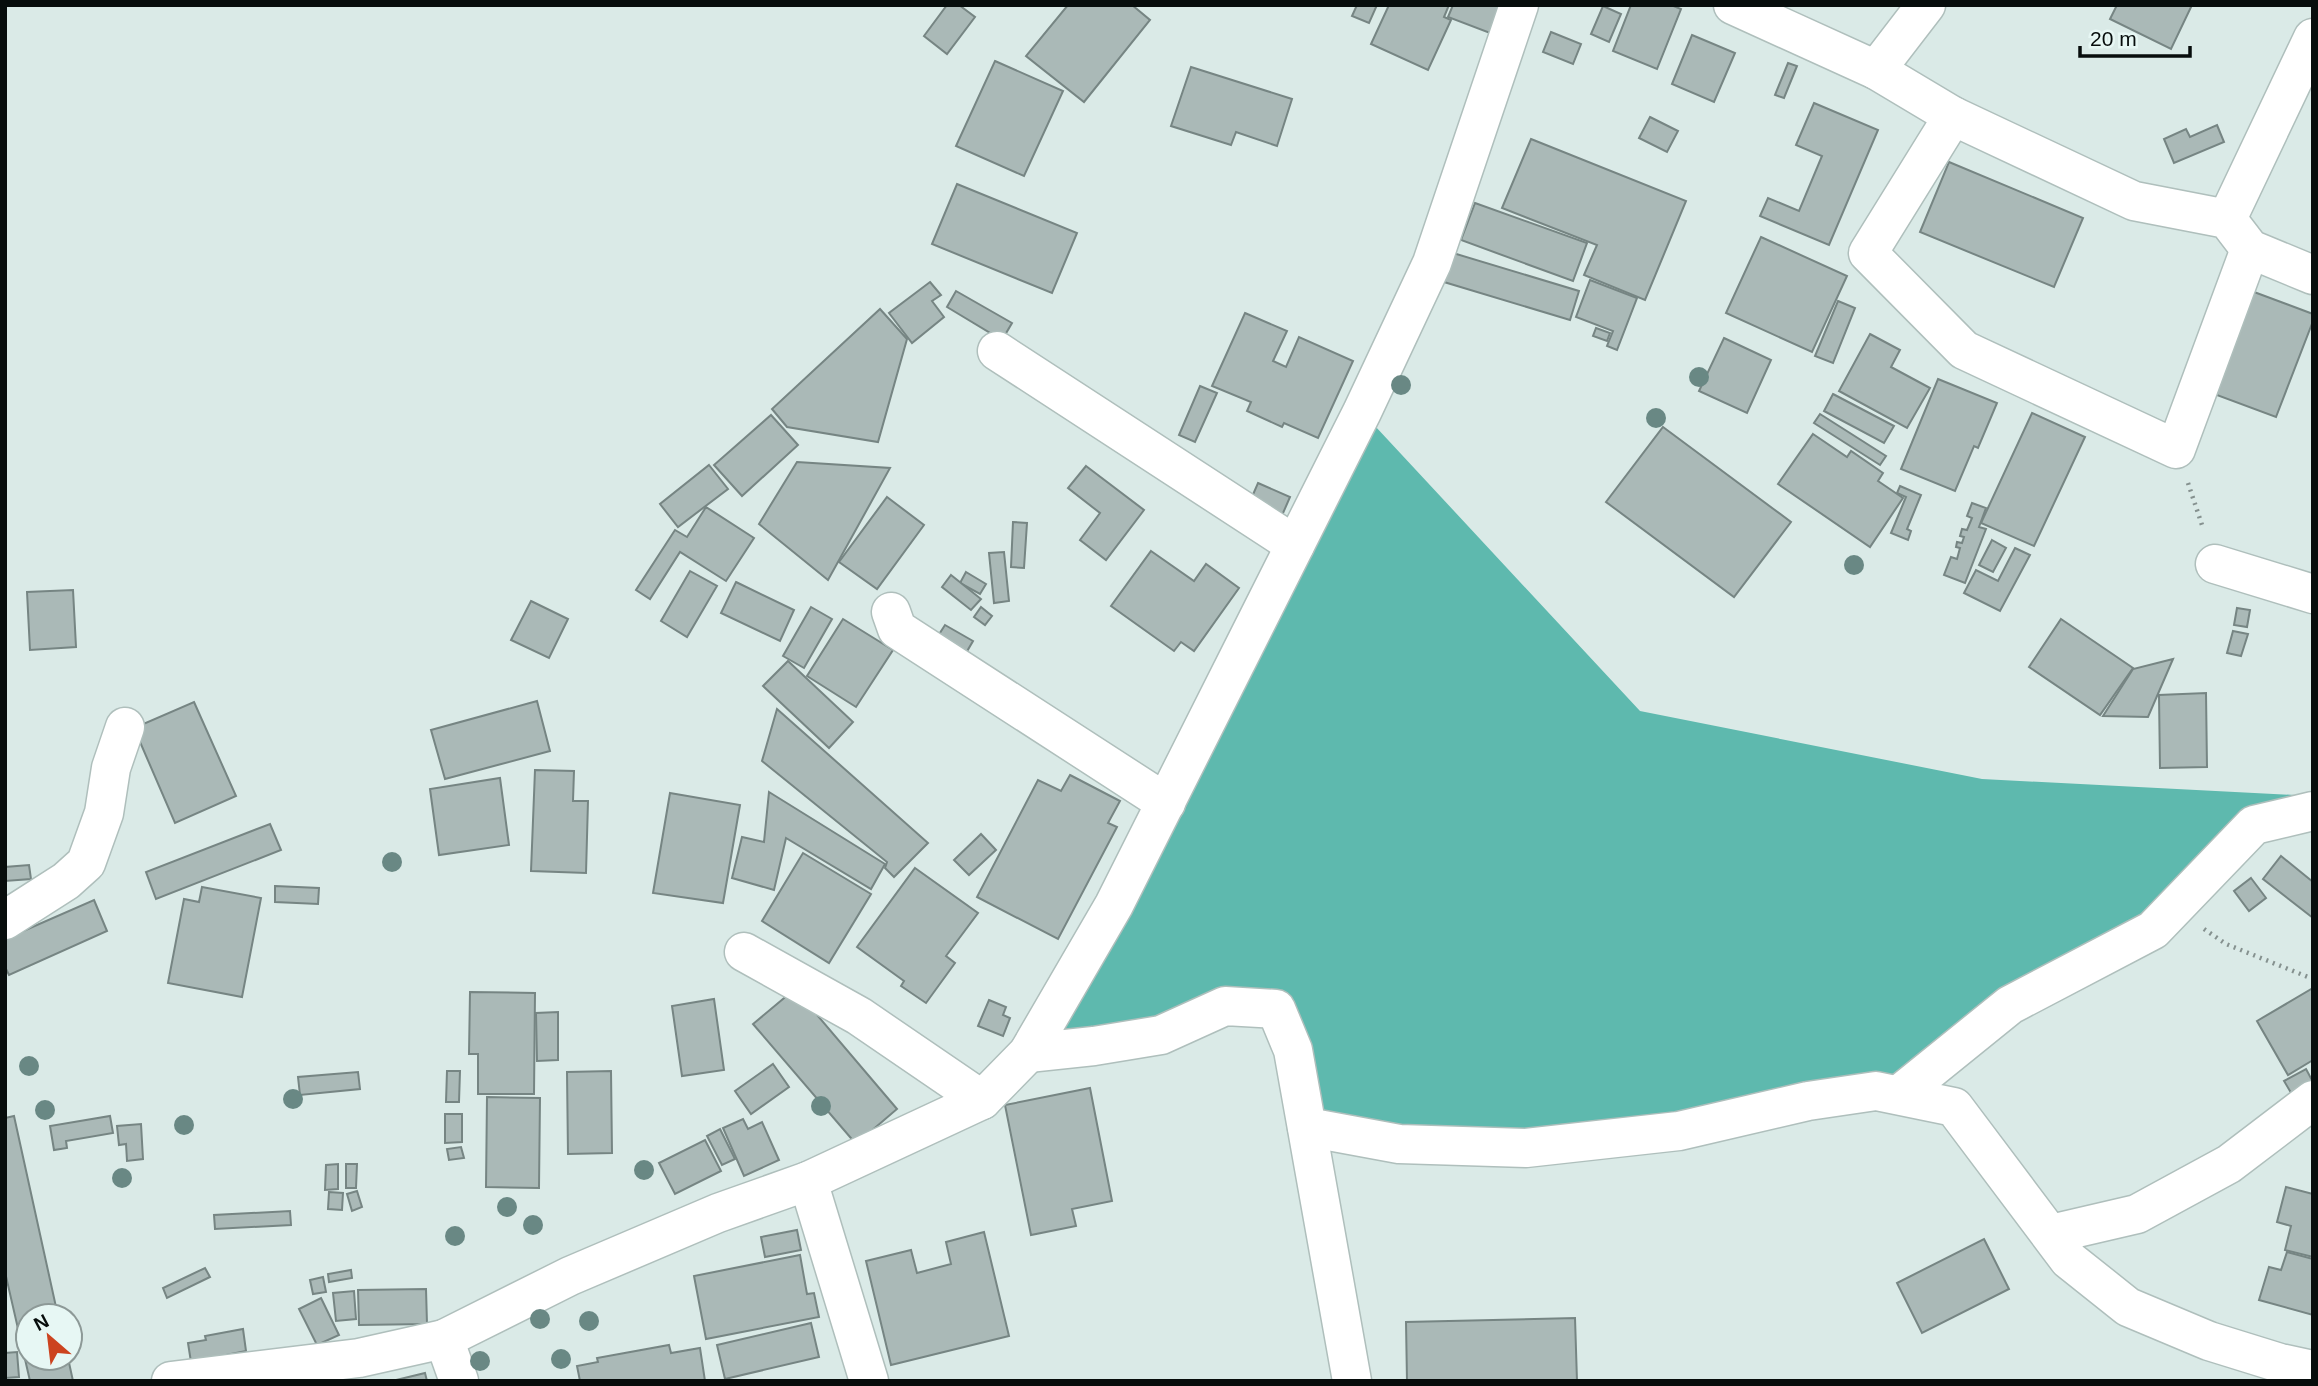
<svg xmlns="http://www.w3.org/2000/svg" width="2318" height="1386" font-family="Arial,sans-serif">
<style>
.forest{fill:#5eb9ae}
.building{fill:#aab9b7;stroke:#768583;stroke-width:2}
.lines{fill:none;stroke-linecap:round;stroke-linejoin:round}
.minor-casing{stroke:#afbfbc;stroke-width:41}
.path{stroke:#85918f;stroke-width:4.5;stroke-dasharray:2 5;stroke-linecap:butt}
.minor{stroke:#fff;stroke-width:38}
.tree{fill:#698884}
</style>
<rect width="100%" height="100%" fill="#daeae7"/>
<path class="forest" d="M 1362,412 L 1640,711 L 1982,779 L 2313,796 L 2254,826 L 2153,930 L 1900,1094 L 1679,1131 L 1307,1127 L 1276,1009 L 1028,1053 Z"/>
<g class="building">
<path d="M 947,5 L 959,5 L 975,17 L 947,54 L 924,36 Z"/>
<path d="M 1068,5 L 1132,5 L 1150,20 L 1084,102 L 1026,56 Z"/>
<path d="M 1357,5 L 1377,5 L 1369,23 L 1352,16 Z"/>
<path d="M 1389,5 L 1449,5 L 1444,17 L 1451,20 L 1428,70 L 1371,44 Z"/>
<path d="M 1453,5 L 1501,5 L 1490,33 L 1448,17 Z"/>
<path d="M 1631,5 L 1671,5 L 1681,9 L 1657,69 L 1613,51 Z"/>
<path d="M 2117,5 L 2192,5 L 2171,49 L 2110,19 Z"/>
<path d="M 1603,6 L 1621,14 L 1609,42 L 1591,34 Z"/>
<path d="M 1551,32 L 1581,44 L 1573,64 L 1543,52 Z"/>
<path d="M 1692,35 L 1735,53 L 1714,102 L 1672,84 Z"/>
<path d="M 995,61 L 1063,91 L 1024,176 L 956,146 Z"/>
<path d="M 1788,63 L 1797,66 L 1784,98 L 1775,95 Z"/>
<path d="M 1191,67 L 1292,99 L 1277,146 L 1236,132 L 1231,145 L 1171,126 Z"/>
<path d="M 1814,103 L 1878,130 L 1829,245 L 1760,216 L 1768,198 L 1799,211 L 1822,156 L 1796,145 Z"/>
<path d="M 1650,117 L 1678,131 L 1667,152 L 1639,138 Z"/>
<path d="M 2217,125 L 2224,142 L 2174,163 L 2164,139 L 2186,129 L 2190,137 Z"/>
<path d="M 1531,139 L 1686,201 L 1645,300 L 1584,275 L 1597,245 L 1502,208 Z"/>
<path d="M 1949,162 L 2083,218 L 2054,287 L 1920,232 Z"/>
<path d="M 957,184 L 1077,233 L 1052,293 L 932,244 Z"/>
<path d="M 1475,203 L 1587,243 L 1573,281 L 1461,240 Z"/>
<path d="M 1761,237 L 1847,276 L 1812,352 L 1726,313 Z"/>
<path d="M 1453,253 L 1579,291 L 1570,320 L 1444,282 Z"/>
<path d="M 1590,280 L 1637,298 L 1617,350 L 1607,346 L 1613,331 L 1576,317 Z"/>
<path d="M 930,282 L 941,295 L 932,301 L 944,317 L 912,343 L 889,313 Z"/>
<path d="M 2246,289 L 2313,314 L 2313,321 L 2276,417 L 2206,391 Z"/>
<path d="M 956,291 L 1012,323 L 1002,340 L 947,307 Z"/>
<path d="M 1838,301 L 1855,308 L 1833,363 L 1815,356 Z"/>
<path d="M 880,309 L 907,339 L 878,442 L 787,427 L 772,409 Z"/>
<path d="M 1245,313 L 1287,331 L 1273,361 L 1286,367 L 1299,337 L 1353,361 L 1318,438 L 1284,423 L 1282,427 L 1247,411 L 1251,402 L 1212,386 Z"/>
<path d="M 1596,328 L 1610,333 L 1607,341 L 1593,336 Z"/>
<path d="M 1870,334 L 1900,350 L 1891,367 L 1930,388 L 1907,428 L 1839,391 Z"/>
<path d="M 1724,338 L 1771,360 L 1747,413 L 1699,391 Z"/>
<path d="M 1938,379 L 1997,403 L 1978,448 L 1974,446 L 1955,491 L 1901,469 Z"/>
<path d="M 1200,386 L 1217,393 L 1195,442 L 1179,435 Z"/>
<path d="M 1833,394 L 1894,426 L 1884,443 L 1824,411 Z"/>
<path d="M 2032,413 L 2085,437 L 2034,546 L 1981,523 Z"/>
<path d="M 1820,414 L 1886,456 L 1880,465 L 1814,423 Z"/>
<path d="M 771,415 L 798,445 L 742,496 L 714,465 Z"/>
<path d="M 1663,427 L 1791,522 L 1734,597 L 1606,502 Z"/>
<path d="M 1813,434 L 1847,457 L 1851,451 L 1883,473 L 1878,481 L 1903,498 L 1870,547 L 1778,484 Z"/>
<path d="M 797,462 L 890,468 L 828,580 L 759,524 Z"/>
<path d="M 709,465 L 728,489 L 678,527 L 660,504 Z"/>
<path d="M 1086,466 L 1144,510 L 1106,560 L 1080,540 L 1100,513 L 1068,488 Z"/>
<path d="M 1258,483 L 1290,497 L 1280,520 L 1248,506 Z"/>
<path d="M 1900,486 L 1921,495 L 1907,529 L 1911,531 L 1908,540 L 1891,533 L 1906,497 L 1897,493 Z"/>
<path d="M 887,497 L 924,525 L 877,589 L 839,562 Z"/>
<path d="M 1972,503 L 1986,508 L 1979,527 L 1986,529 L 1965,583 L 1944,575 L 1951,557 L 1957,559 L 1960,548 L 1956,547 L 1957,542 L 1962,543 L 1964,537 L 1960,536 L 1962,529 L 1967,530 L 1972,518 L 1967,516 Z"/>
<path d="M 706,507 L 754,538 L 726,581 L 680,552 L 650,599 L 636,590 L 675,530 L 687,537 Z"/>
<path d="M 1013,522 L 1027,523 L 1024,568 L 1011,567 Z"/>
<path d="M 1992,540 L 2006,548 L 1993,572 L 1979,565 Z"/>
<path d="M 2015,548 L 2030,555 L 2000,611 L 1964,593 L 1976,570 L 1998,581 Z"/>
<path d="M 1151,551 L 1194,581 L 1206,564 L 1239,588 L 1194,651 L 1181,642 L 1174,651 L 1111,606 Z"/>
<path d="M 1004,552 L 1009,601 L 994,603 L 989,553 Z"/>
<path d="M 690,571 L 717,586 L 687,637 L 661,621 Z"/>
<path d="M 966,572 L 986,584 L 980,594 L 960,583 Z"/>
<path d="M 951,575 L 981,599 L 971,610 L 942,587 Z"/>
<path d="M 736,582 L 794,610 L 780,641 L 721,613 Z"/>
<path d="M 73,590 L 76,647 L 30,650 L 27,592 Z"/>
<path d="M 531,601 L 568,619 L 549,658 L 511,640 Z"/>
<path d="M 811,607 L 832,619 L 804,668 L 783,656 Z"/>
<path d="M 981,607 L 992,616 L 985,625 L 974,617 Z"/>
<path d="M 2237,608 L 2250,610 L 2247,627 L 2234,625 Z"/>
<path d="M 843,619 L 893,650 L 856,707 L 807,676 Z"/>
<path d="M 2061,619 L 2133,668 L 2100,715 L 2029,667 Z"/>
<path d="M 945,625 L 973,641 L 966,653 L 938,636 Z"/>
<path d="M 2233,631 L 2248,634 L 2241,656 L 2227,653 Z"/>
<path d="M 2173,659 L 2148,717 L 2103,716 L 2133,669 Z"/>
<path d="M 788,661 L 853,722 L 829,748 L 763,686 Z"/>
<path d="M 2206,693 L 2207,767 L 2160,768 L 2159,695 Z"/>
<path d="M 537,701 L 550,751 L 445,779 L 431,730 Z"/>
<path d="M 194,702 L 236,796 L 175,823 L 134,728 Z"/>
<path d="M 777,709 L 928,843 L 894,877 L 885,868 L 887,862 L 762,761 Z"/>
<path d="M 535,770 L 574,771 L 573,801 L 588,801 L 586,873 L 531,871 Z"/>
<path d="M 1070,775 L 1120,801 L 1108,823 L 1117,827 L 1058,939 L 977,897 L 1038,780 L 1061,791 Z"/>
<path d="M 500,778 L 509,845 L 439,855 L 430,789 Z"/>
<path d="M 769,792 L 885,864 L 871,889 L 786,838 L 774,890 L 732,878 L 742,837 L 764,842 Z"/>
<path d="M 670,793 L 740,805 L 723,903 L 653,893 Z"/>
<path d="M 270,824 L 281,850 L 156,899 L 146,872 Z"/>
<path d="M 981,834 L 996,850 L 969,875 L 954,860 Z"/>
<path d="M 803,853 L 871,894 L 829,963 L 762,921 Z"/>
<path d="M 2281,856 L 2313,882 L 2313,918 L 2263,879 Z"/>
<path d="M 29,865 L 31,879 L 5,881 L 5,867 Z"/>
<path d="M 915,868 L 978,913 L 946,956 L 955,963 L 926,1003 L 901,986 L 904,981 L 857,947 Z"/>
<path d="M 2251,878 L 2266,898 L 2249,911 L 2234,891 Z"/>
<path d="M 275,886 L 319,888 L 318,904 L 275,902 Z"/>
<path d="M 202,887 L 261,898 L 242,997 L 168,983 L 184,899 L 199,902 Z"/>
<path d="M 94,900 L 107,931 L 9,975 L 5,967 L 5,939 Z"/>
<path d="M 2313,988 L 2313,1060 L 2288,1075 L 2257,1021 Z"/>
<path d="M 795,989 L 897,1109 L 856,1144 L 753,1024 Z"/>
<path d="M 470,992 L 535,993 L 534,1094 L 478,1094 L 478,1054 L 469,1054 Z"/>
<path d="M 714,999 L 724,1070 L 682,1076 L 672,1006 Z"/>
<path d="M 989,1000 L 1006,1007 L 1003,1015 L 1010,1018 L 1003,1036 L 978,1026 Z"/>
<path d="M 558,1012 L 558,1060 L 537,1061 L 536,1013 Z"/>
<path d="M 773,1064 L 789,1087 L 751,1114 L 735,1091 Z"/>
<path d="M 2306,1069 L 2313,1082 L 2296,1101 L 2284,1081 Z"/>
<path d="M 447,1071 L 460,1071 L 459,1102 L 446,1102 Z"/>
<path d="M 611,1071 L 612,1153 L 568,1154 L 567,1072 Z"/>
<path d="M 358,1072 L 360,1089 L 300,1095 L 298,1077 Z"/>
<path d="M 1090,1088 L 1112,1201 L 1072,1209 L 1076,1226 L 1031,1235 L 1005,1105 Z"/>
<path d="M 487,1097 L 540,1098 L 539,1188 L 486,1187 Z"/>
<path d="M 445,1114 L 462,1114 L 462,1142 L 445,1143 Z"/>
<path d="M 14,1116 L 58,1316 L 28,1316 L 28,1358 L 68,1358 L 73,1381 L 30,1381 L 5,1272 L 5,1118 Z"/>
<path d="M 110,1116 L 113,1133 L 66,1141 L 67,1148 L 54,1150 L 50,1126 Z"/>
<path d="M 743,1119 L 748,1129 L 762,1122 L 779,1160 L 744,1176 L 723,1128 Z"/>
<path d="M 141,1124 L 143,1159 L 127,1161 L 126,1144 L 119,1145 L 117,1126 Z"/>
<path d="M 720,1129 L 735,1159 L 722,1165 L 707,1136 Z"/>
<path d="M 705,1140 L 721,1171 L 675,1194 L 659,1163 Z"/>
<path d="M 461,1147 L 464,1158 L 449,1160 L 447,1149 Z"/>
<path d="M 338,1164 L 338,1189 L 325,1190 L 326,1165 Z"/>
<path d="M 346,1164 L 357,1164 L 356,1188 L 346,1188 Z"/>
<path d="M 2286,1187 L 2313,1194 L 2313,1257 L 2285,1250 L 2291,1226 L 2277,1222 Z"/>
<path d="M 357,1191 L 362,1207 L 352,1211 L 347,1194 Z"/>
<path d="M 329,1192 L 343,1193 L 342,1210 L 328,1209 Z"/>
<path d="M 290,1211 L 291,1225 L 215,1229 L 214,1215 Z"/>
<path d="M 797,1230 L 801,1250 L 765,1257 L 761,1237 Z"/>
<path d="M 984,1232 L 1009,1336 L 891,1365 L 866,1261 L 911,1250 L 917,1273 L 951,1264 L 946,1242 Z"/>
<path d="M 1984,1239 L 2009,1289 L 1922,1333 L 1897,1283 Z"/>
<path d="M 2287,1252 L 2313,1259 L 2313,1315 L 2259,1300 L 2269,1267 L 2281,1270 Z"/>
<path d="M 800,1255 L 807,1294 L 814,1293 L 819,1317 L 706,1339 L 694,1276 Z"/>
<path d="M 205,1268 L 210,1277 L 167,1298 L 163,1288 Z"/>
<path d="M 351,1270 L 352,1278 L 329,1282 L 328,1274 Z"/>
<path d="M 323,1277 L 326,1292 L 313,1294 L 310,1280 Z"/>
<path d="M 426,1289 L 427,1324 L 359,1325 L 358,1290 Z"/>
<path d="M 354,1291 L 356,1319 L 336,1321 L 333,1293 Z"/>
<path d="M 321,1298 L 339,1335 L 317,1345 L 299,1309 Z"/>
<path d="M 1575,1318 L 1577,1381 L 1407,1381 L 1406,1322 Z"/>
<path d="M 811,1323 L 819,1357 L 725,1379 L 717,1345 Z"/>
<path d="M 243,1329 L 246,1351 L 191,1362 L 188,1343 L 206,1340 L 205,1336 Z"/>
<path d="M 669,1345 L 671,1353 L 700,1348 L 705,1381 L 580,1381 L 577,1366 L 598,1362 L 597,1358 Z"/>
<path d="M 17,1352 L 19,1377 L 5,1378 L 5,1353 Z"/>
<path d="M 425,1373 L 427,1381 L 392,1381 Z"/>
</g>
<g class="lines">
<defs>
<g id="minor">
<path d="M 1733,5 L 1876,70 L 1926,5"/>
<path d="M 1876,70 L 1953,116 L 2134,201 L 2227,219 L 2250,249 L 2313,275"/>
<path d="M 1953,116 L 1868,253 L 1964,350 L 2176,449 L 2250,249"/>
<path d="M 2227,219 L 2313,38"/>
<path d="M 997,351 L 1295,545"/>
<path d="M 2215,564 L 2313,594"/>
<path d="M 891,612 L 897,629 L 1166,803"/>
<path d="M 5,920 L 66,881 L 86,863 L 104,813 L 111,768 L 125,727"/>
<path d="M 744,952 L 859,1016 L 982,1100"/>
<path d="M 1028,1053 L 1094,1046 L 1161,1035 L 1225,1006 L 1276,1009 L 1293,1050 L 1352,1381"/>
<path d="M 1900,1094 L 2010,1005 L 2153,930 L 2254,825 L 2313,811"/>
<path d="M 1307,1127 L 1399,1144 L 1526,1148 L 1679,1131 L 1808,1101 L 1876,1091 L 1954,1107 L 2069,1260 L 2128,1307 L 2209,1341 L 2280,1363 L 2313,1370"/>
<path d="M 808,1181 L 869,1381"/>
<path d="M 2051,1234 L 2137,1214 L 2229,1164 L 2313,1100"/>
<path d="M 444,1339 L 459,1381"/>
<path d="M 171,1381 L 359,1358 L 444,1339 L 570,1276 L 718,1213 L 808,1181 L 982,1100 L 1028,1053 L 1114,905 L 1362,412 L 1432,263 L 1519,5"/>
</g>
</defs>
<use href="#minor" class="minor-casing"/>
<g class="path">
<path d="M 2188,483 L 2203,528"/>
<path d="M 2204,929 L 2226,944 L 2313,979"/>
</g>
<use href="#minor" class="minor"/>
</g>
<g class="tree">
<circle cx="1699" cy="377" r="10"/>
<circle cx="1401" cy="385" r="10"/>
<circle cx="1656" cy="418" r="10"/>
<circle cx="1854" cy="565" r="10"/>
<circle cx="392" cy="862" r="10"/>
<circle cx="29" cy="1066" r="10"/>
<circle cx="293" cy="1099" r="10"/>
<circle cx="821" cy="1106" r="10"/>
<circle cx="45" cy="1110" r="10"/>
<circle cx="184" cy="1125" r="10"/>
<circle cx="644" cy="1170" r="10"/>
<circle cx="122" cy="1178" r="10"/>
<circle cx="507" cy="1207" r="10"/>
<circle cx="533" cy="1225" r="10"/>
<circle cx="455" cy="1236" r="10"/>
<circle cx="540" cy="1319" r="10"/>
<circle cx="589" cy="1321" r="10"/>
<circle cx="561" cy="1359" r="10"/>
<circle cx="480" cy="1361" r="10"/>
</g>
<rect width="2318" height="1386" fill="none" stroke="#070d0c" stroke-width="14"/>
<g transform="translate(49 1337) rotate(332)"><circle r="33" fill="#e7f7f4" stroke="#8d9997" stroke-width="2"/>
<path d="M0-5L12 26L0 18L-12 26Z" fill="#cc431f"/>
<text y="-10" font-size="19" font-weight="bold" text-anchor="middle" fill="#070d0c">N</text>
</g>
<path d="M2080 46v10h110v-10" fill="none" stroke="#070d0c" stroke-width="3.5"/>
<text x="2090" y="46" font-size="21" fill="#070d0c" stroke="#e7f7f4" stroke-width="5" paint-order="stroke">20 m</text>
</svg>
